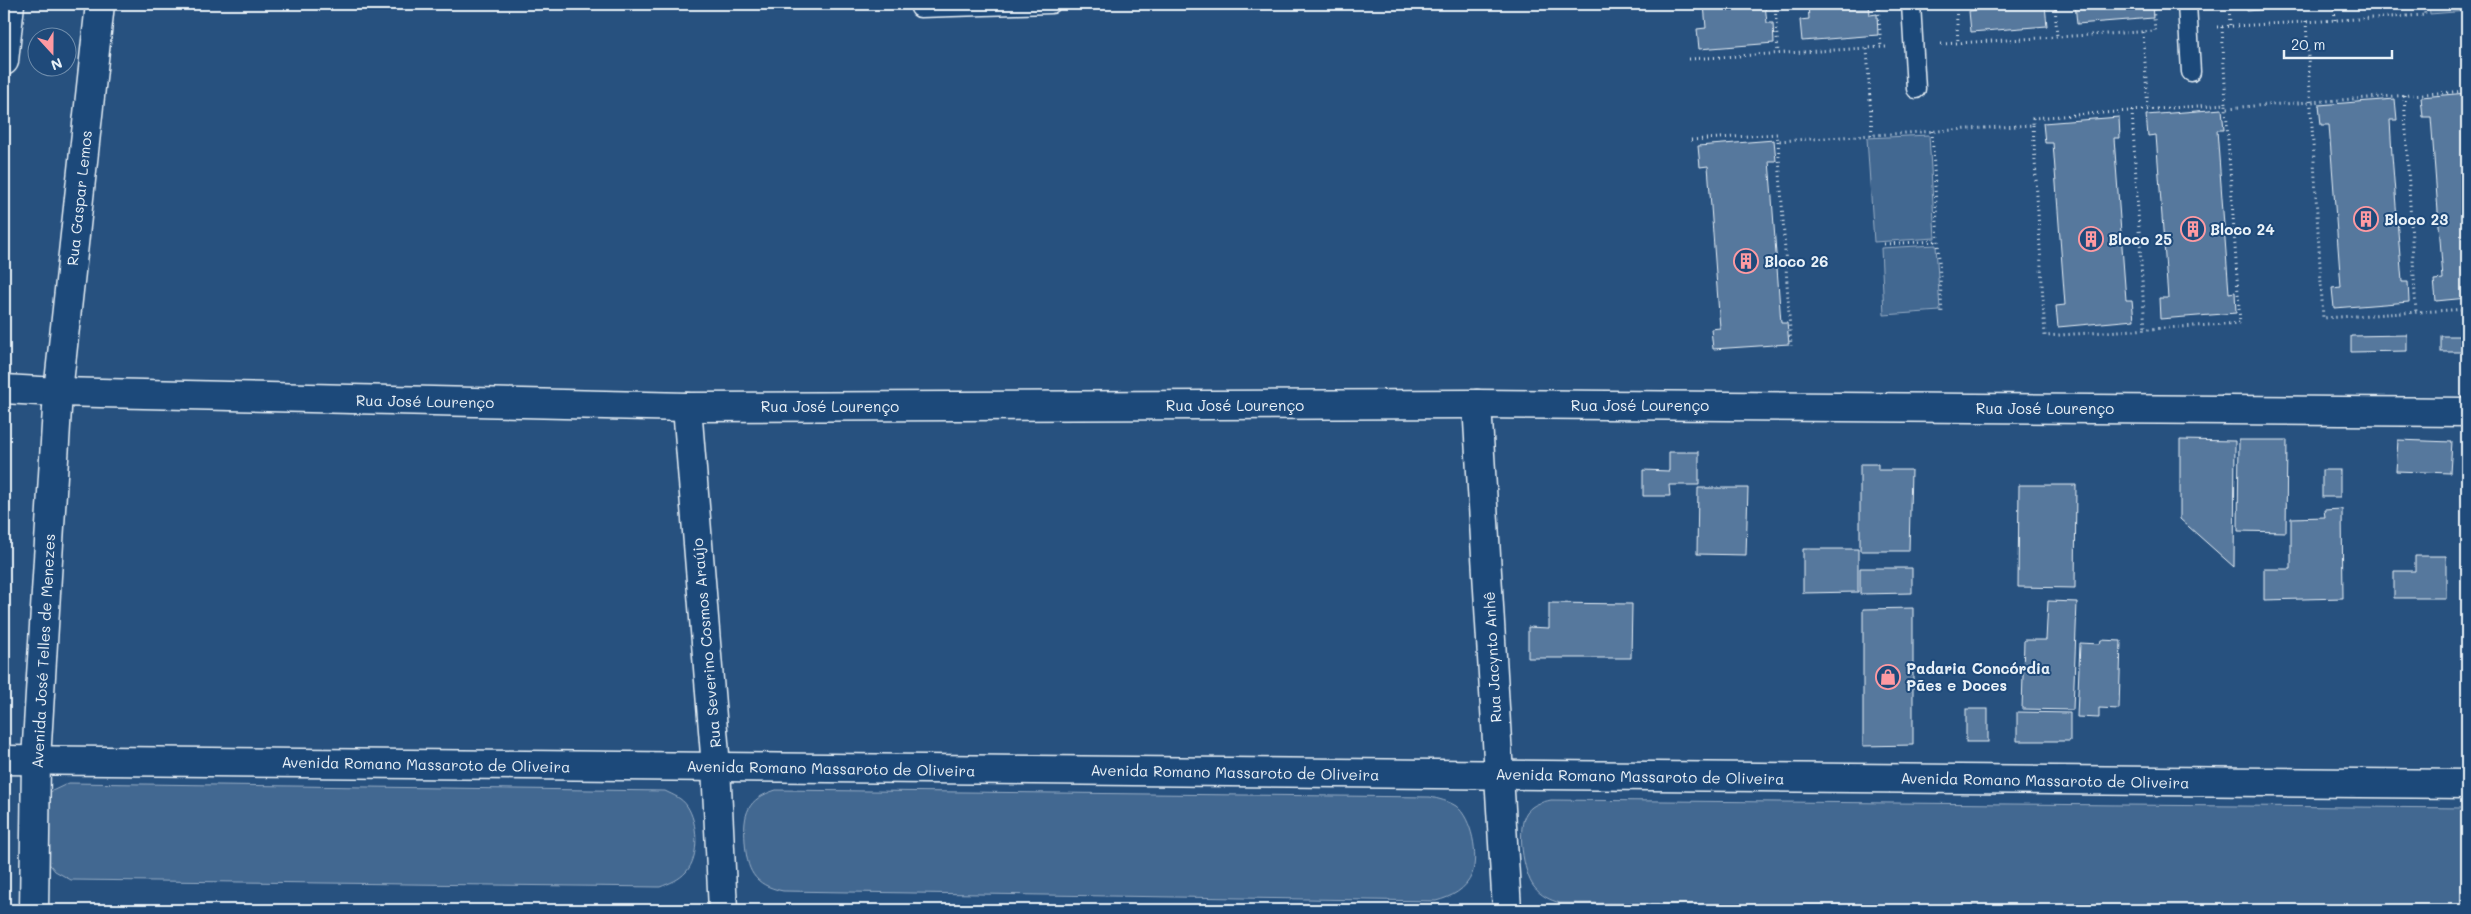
<svg xmlns="http://www.w3.org/2000/svg" width="2471" height="914" font-family="Mali,sans-serif">
<style>
.green{fill:#436891;stroke:#96acc4}
.building{fill:#57789d;stroke:#e8f1f8}
.lines{fill:none;stroke-linecap:round;stroke-linejoin:round}
.lane-casing{stroke:#e8f1f8;stroke-width:21}
.street-casing{stroke:#e8f1f8;stroke-width:31}
.secondary-casing{stroke:#e8f1f8;stroke-width:31}
.path{stroke:#e8f1f8;stroke-width:3;stroke-dasharray:1 4;stroke-linecap:butt}
.lane{stroke:#1f4a7a;stroke-width:18}
.street{stroke:#1f4a7a;stroke-width:28}
.secondary{stroke:#1f4a7a;stroke-width:28}
.labels{text-anchor:middle;dominant-baseline:central;stroke-width:4;stroke-linejoin:round;paint-order:stroke}
.street-label{font-size:15px;fill:#e8f1f8;stroke:#1f4a7a}
.poi-label{font-size:15px;font-weight:bold;fill:#e8f1f8;stroke:#1f4a7a;text-anchor:start}
</style>
<rect width="100%" height="100%" fill="#27517f"/>
<filter id="ink" filterUnits="userSpaceOnUse"><feTurbulence type="fractalNoise" baseFrequency=".02" numOctaves="2"/><feDisplacementMap in="SourceGraphic" scale="10" xChannelSelector="R" yChannelSelector="G"/><feConvolveMatrix kernelMatrix="1 2 1 2 8 2 1 2 1" color-interpolation-filters="sRGB"/></filter>
<g filter="url(#ink)">
<g class="green">
<path d="M 2429,4 L 2467,4 L 2467,11 L 2430,14 Z"/>
<path d="M 1929,135 L 1935,238 L 1874,242 L 1867,138 Z"/>
<path d="M 1936,245 L 1940,311 L 1884,315 L 1881,248 Z"/>
<path d="M 69,783 L 665,791 C 673,795 682,798 687,806 C 698,822 700,857 686,872 C 679,880 670,883 660,887 L 71,880 L 55,871 L 47,861 L 42,806 L 50,792 Z"/>
<path d="M 776,790 L 1430,797 C 1439,799 1448,801 1456,806 C 1472,818 1479,856 1472,874 C 1466,890 1451,897 1436,901 L 783,891 C 753,885 747,870 745,842 C 743,813 747,799 776,790 Z"/>
<path d="M 1551,800 L 2467,808 L 2467,909 L 1560,903 C 1550,900 1541,896 1534,887 C 1523,873 1516,827 1527,812 C 1533,804 1542,802 1551,800 Z"/>
</g>
<g class="building">
<path d="M 1704,4 L 1765,4 L 1767,23 L 1773,23 L 1774,43 L 1699,49 L 1697,29 L 1706,28 Z"/>
<path d="M 1808,4 L 1869,4 L 1870,15 L 1877,14 L 1878,35 L 1802,41 L 1800,20 L 1809,19 Z"/>
<path d="M 1978,4 L 2045,5 L 2047,26 L 1971,32 L 1969,11 L 1978,10 Z"/>
<path d="M 2075,4 L 2152,4 L 2153,18 L 2077,24 Z"/>
<path d="M 2246,4 L 2323,4 L 2323,5 L 2247,11 Z"/>
<path d="M 2467,93 L 2467,298 L 2436,301 L 2434,280 L 2443,279 L 2431,117 L 2423,117 L 2421,97 Z"/>
<path d="M 2395,99 L 2397,120 L 2390,120 L 2392,155 L 2402,282 L 2408,282 L 2409,302 L 2334,308 L 2332,288 L 2341,287 L 2329,125 L 2321,125 L 2319,105 Z"/>
<path d="M 2222,109 L 2224,130 L 2217,130 L 2229,293 L 2235,292 L 2236,313 L 2160,319 L 2159,298 L 2168,298 L 2156,135 L 2148,136 L 2146,115 Z"/>
<path d="M 2119,117 L 2120,138 L 2114,138 L 2126,300 L 2132,300 L 2134,320 L 2058,327 L 2056,306 L 2065,305 L 2053,143 L 2045,143 L 2043,123 Z"/>
<path d="M 1774,140 L 1776,161 L 1769,161 L 1772,198 L 1781,323 L 1787,323 L 1789,344 L 1713,349 L 1711,329 L 1720,328 L 1708,166 L 1700,167 L 1698,146 Z"/>
<path d="M 2407,335 L 2407,351 L 2351,352 L 2351,336 Z"/>
<rect x="2441" y="336" width="26" height="16"/>
<path d="M 2180,440 L 2235,441 L 2234,567 L 2180,519 Z"/>
<path d="M 2239,440 L 2287,440 L 2286,532 L 2238,531 Z"/>
<path d="M 2398,440 L 2452,442 L 2450,473 L 2396,471 Z"/>
<path d="M 1669,452 L 1699,452 L 1699,485 L 1669,485 L 1670,496 L 1643,496 L 1643,470 L 1669,471 Z"/>
<path d="M 1860,464 L 1878,464 L 1878,470 L 1911,470 L 1909,551 L 1860,551 Z"/>
<rect x="2322" y="470" width="18" height="27"/>
<path d="M 2019,485 L 2076,485 L 2075,588 L 2018,587 Z"/>
<path d="M 1698,488 L 1748,488 L 1746,555 L 1697,554 Z"/>
<path d="M 2342,509 L 2343,598 L 2264,600 L 2264,569 L 2291,569 L 2291,518 L 2325,517 L 2324,510 Z"/>
<path d="M 1803,549 L 1858,549 L 1858,592 L 1803,593 Z"/>
<path d="M 2415,556 L 2446,556 L 2446,598 L 2394,598 L 2394,571 L 2415,571 Z"/>
<path d="M 1860,568 L 1912,568 L 1912,593 L 1860,594 Z"/>
<path d="M 2048,601 L 2077,602 L 2073,710 L 2022,709 L 2024,640 L 2046,640 Z"/>
<path d="M 1549,603 L 1632,604 L 1631,658 L 1528,658 L 1528,627 L 1549,628 Z"/>
<path d="M 1913,608 L 1913,745 L 1863,746 L 1863,609 Z"/>
<path d="M 2101,640 L 2121,641 L 2119,709 L 2099,708 L 2099,718 L 2077,717 L 2080,643 L 2100,644 Z"/>
<rect x="1966" y="709" width="22" height="33"/>
<path d="M 2017,712 L 2070,713 L 2070,741 L 2017,741 Z"/>
</g>
<g class="lines">
<defs>
<g id="lane">
<path d="M 1911,4 L 1916,89"/>
<path d="M 2187,4 L 2191,72"/>
<path d="M 920,8 L 1051,4"/>
</g>
<g id="street">
<path d="M 4,389 L 58,392 L 687,407 L 1477,404 L 2467,412"/>
<path d="M 1477,404 L 1507,910"/>
<path d="M 687,407 L 716,767 L 723,910"/>
</g>
<g id="secondary">
<path d="M 4,61 L 10,4"/>
<path d="M 4,760 L 2467,784"/>
<path d="M 34,910 L 36,760 L 58,392 L 100,4"/>
</g>
</defs>
<use href="#lane" class="lane-casing"/>
<use href="#street" class="street-casing"/>
<use href="#secondary" class="secondary-casing"/>
<g class="path">
<path d="M 1775,4 L 1778,54"/>
<path d="M 1878,4 L 1881,48"/>
<path d="M 1956,4 L 1958,43"/>
<path d="M 2055,4 L 2057,37"/>
<path d="M 2229,4 L 2230,26"/>
<path d="M 2334,4 L 2335,20"/>
<path d="M 2306,21 L 2323,318 L 2467,309"/>
<path d="M 2217,27 L 2425,15 L 2424,4"/>
<path d="M 2222,27 L 2226,104"/>
<path d="M 2143,32 L 2148,110"/>
<path d="M 1941,44 L 2155,31 L 2153,4"/>
<path d="M 1689,59 L 1867,48"/>
<path d="M 2404,95 L 2416,313"/>
<path d="M 2132,111 L 2145,330"/>
<path d="M 2033,125 L 2045,336 L 2240,323 L 2226,108"/>
<path d="M 1932,131 L 1942,314"/>
<path d="M 1872,135 L 1867,48 L 1887,47"/>
<path d="M 1691,140 L 1777,134 L 1778,141 L 2033,125 L 2033,118 L 2226,104 L 2226,108 L 2467,91"/>
<path d="M 1778,141 L 1791,346"/>
<path d="M 1884,244 L 1938,241"/>
</g>
<use href="#lane" class="lane"/>
<use href="#street" class="street"/>
<use href="#secondary" class="secondary"/>
</g>
</g>
<defs>
<symbol id="building-ring" viewBox="-11 -11 22 22"><circle r="9.5" fill="#1f4a7a" stroke="#ff9aa2" stroke-width="1.5"/><path d="M-4-6H4V6H1V3H-1V6H-4ZM-2.5-4.3h1.7v1.8h-1.7ZM.8-4.3h1.7v1.8H.8ZM-2.5-1h1.7V.8h-1.7ZM.8-1h1.7V.8H.8Z" fill="#ff9aa2"/></symbol>
<symbol id="shop-ring" viewBox="-11 -11 22 22"><circle r="9.5" fill="#1f4a7a" stroke="#ff9aa2" stroke-width="1.5"/><path d="M-5-2.5h2.3a2.7 3.5 0 0 1 5.4 0H5L5.5 6h-11ZM-1.5-2.5h3a1.5 2.3 0 0 0-3 0Z" fill="#ff9aa2"/></symbol>
</defs>
<g fill-rule="evenodd">
<use href="#building-ring" x="2352" y="205" width="28" height="28"/>
<use href="#building-ring" x="2179" y="215" width="28" height="28"/>
<use href="#building-ring" x="2077" y="225" width="28" height="28"/>
<use href="#building-ring" x="1732" y="247" width="28" height="28"/>
<use href="#shop-ring" x="1874" y="663" width="28" height="28"/>
</g>
<g class="labels">
<g class="street-label">
<text transform="translate(79 198) rotate(-84)">Rua Gaspar Lemos</text>
<text transform="translate(425 401) rotate(1)">Rua José Lourenço</text>
<text x="1235" y="405">Rua José Lourenço</text>
<text x="1640" y="405">Rua José Lourenço</text>
<text x="830" y="406">Rua José Lourenço</text>
<text x="2045" y="408">Rua José Lourenço</text>
<text transform="translate(706 643) rotate(-95)">Rua Severino Cosmos Araújo</text>
<text transform="translate(43 651) rotate(-87)">Avenida José Telles de Menezes</text>
<text transform="translate(1492 657) rotate(-93)">Rua Jacynto Anhê</text>
<text transform="translate(426 764) rotate(1)">Avenida Romano Massaroto de Oliveira</text>
<text transform="translate(831 768) rotate(1)">Avenida Romano Massaroto de Oliveira</text>
<text transform="translate(1235 772) rotate(1)">Avenida Romano Massaroto de Oliveira</text>
<text transform="translate(1640 776) rotate(1)">Avenida Romano Massaroto de Oliveira</text>
<text transform="translate(2045 780) rotate(1)">Avenida Romano Massaroto de Oliveira</text>
</g>
<g class="poi-label">
<text x="2384" y="219">Bloco 23</text>
<text x="2210" y="229">Bloco 24</text>
<text x="2108" y="239">Bloco 25</text>
<text x="1764" y="261">Bloco 26</text>
<text x="1906" y="668">Padaria Concórdia<tspan x="1906" dy="17">Pães e Doces</tspan></text>
</g>
</g>
<rect width="2471" height="914" fill="none" stroke="#1f4a7a" stroke-width="20"/>
<rect x="10" y="10" width="2451" height="894" fill="none" stroke="#e8f1f8" stroke-width="2" filter="url(#ink)"/>
<g transform="translate(52 52) rotate(159)"><circle r="24" fill="#1f4a7a" stroke="#6f8dac"/>
<path d="M0-4L9 19L0 12L-9 19Z" fill="#ff9aa2"/>
<text y="-8" font-size="14" font-weight="bold" text-anchor="middle" fill="#e8f1f8">N</text>
</g>
<path d="M2284 50v8h108v-8" fill="none" stroke="#e8f1f8" stroke-width="2.5"/>
<text x="2291" y="50" font-size="15" fill="#e8f1f8" stroke="#1f4a7a" stroke-width="4" paint-order="stroke">20 m</text>
</svg>
